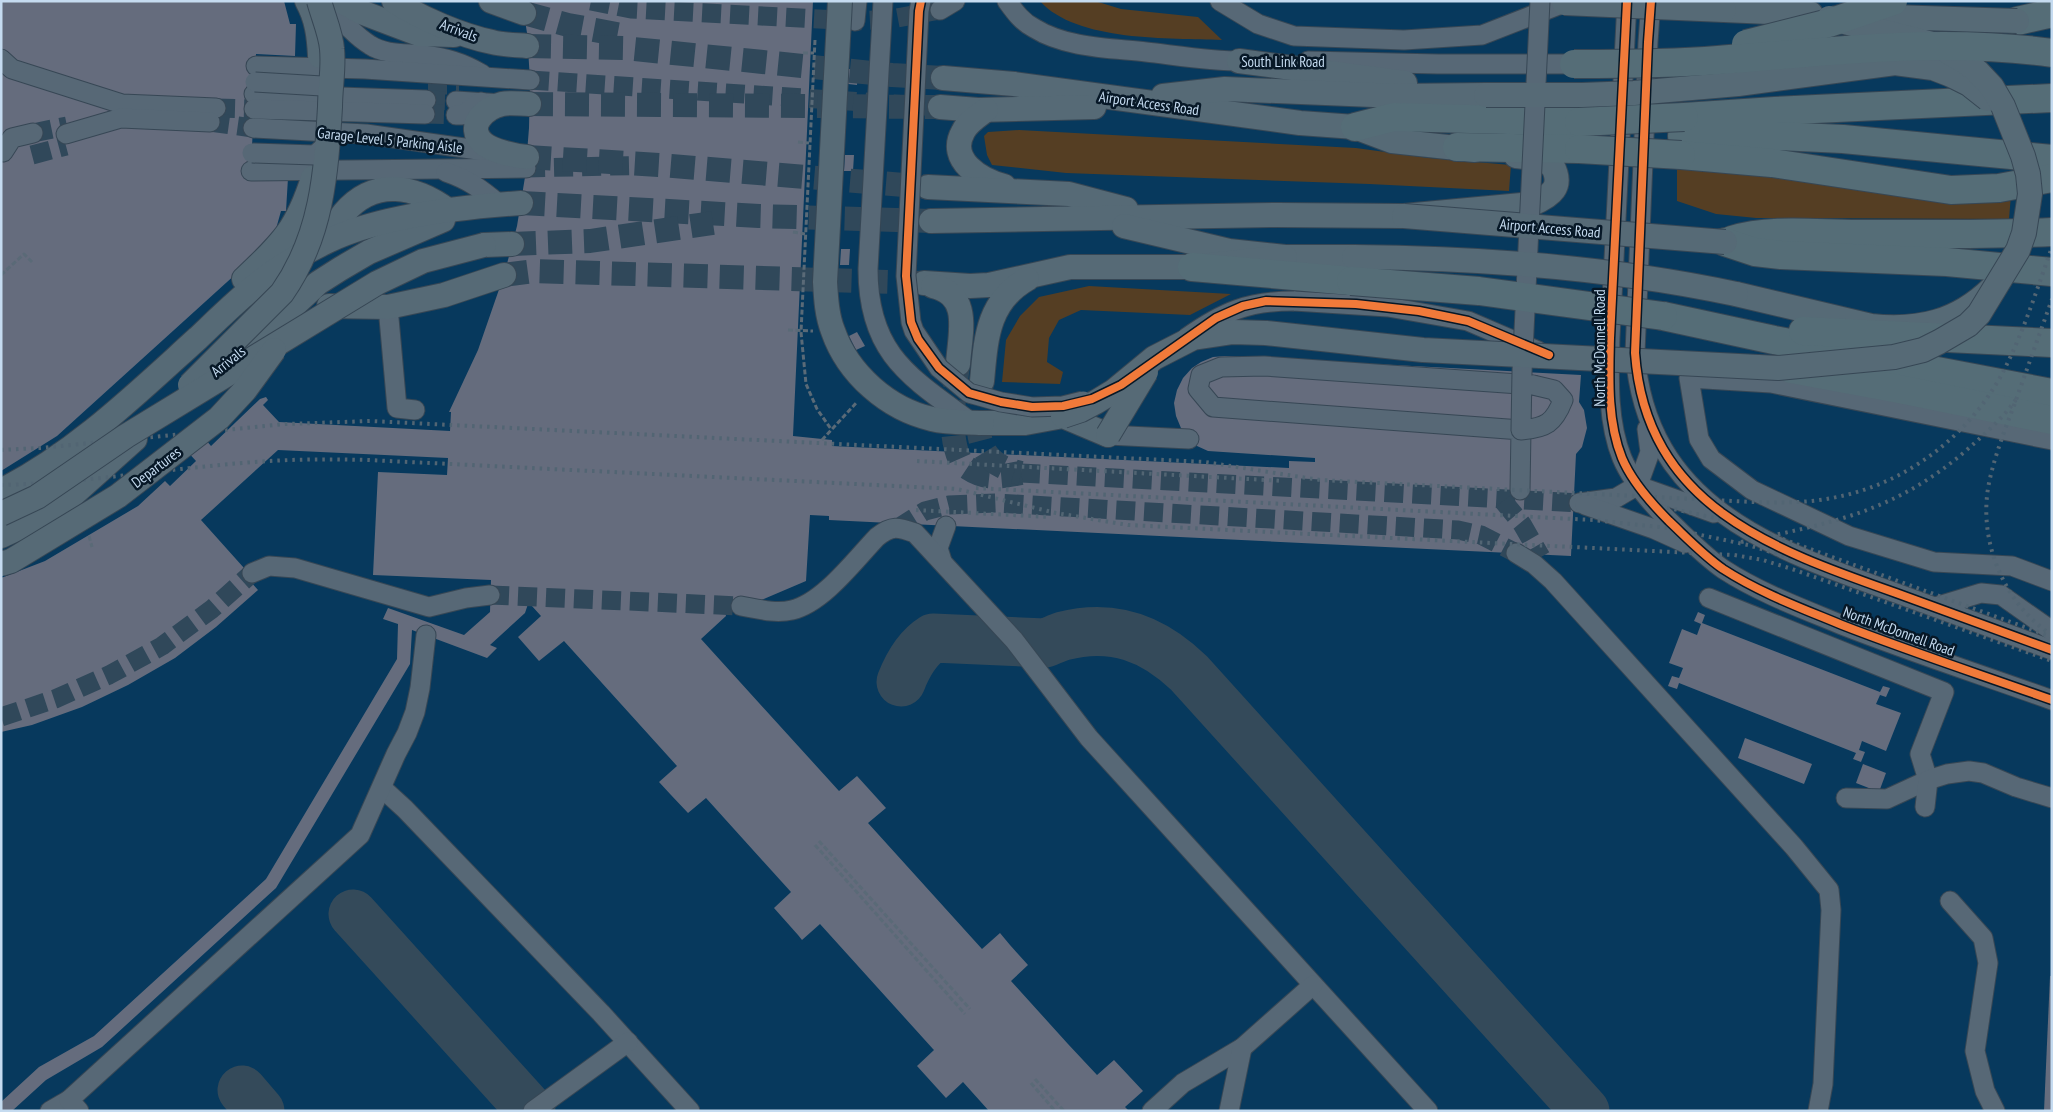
<svg xmlns="http://www.w3.org/2000/svg" width="2053" height="1112" font-family="'PT Sans Narrow',sans-serif">
<style>
.built{fill:#07395d}
.green{fill:#553e23}
.lines{fill:none;stroke-linecap:round;stroke-linejoin:round}
.taxiway{stroke:#344a5a;stroke-width:49}
.building{fill:#656c7d}
.minor-tunnel{stroke:#30485a;stroke-width:19;stroke-dasharray:19 9;stroke-linecap:butt}
.major-tunnel{stroke:#30485a;stroke-width:24;stroke-dasharray:24 12;stroke-linecap:butt}
.minor-casing{stroke:#374755;stroke-width:21}
.major-casing{stroke:#374755;stroke-width:26}
.highway-casing{stroke:#374755;stroke-width:30}
.path{stroke:#5a6a77;stroke-width:3;stroke-dasharray:5 2.5;stroke-linecap:butt}
.minor{stroke:#576876;stroke-width:19}
.major{stroke:#566a76;stroke-width:24}
.highway{stroke:#556d77;stroke-width:28}
.rail{stroke:#526573;stroke-width:4;stroke-dasharray:2.5 5;stroke-linecap:butt}
.minor-bridge-casing{stroke:#374755;stroke-width:21;stroke-linecap:butt}
.major-bridge-casing{stroke:#374755;stroke-width:26;stroke-linecap:butt}
.highway-bridge-casing{stroke:#374755;stroke-width:30;stroke-linecap:butt}
.minor-bridge{stroke:#576876;stroke-width:19}
.major-bridge{stroke:#566a76;stroke-width:24}
.highway-bridge{stroke:#556d77;stroke-width:28}
.cycleway-casing{stroke:#071827;stroke-width:11}
.cycleway{stroke:#f17a3a;stroke-width:8}
.labels{text-anchor:middle;dominant-baseline:central;stroke-width:5;stroke-linejoin:round;paint-order:stroke}
.street-label{font-size:15px;fill:#c5dbf0;stroke:#071827}
</style>
<rect width="100%" height="100%" fill="#162e40"/>
<rect class="built" x="1" y="1" width="2051" height="1110"/>
<g class="green">
<path d="M 1040,1 L 1095,1 L 1121,9 L 1198,17 L 1222,40 C 1171,38 1076,42 1040,1 Z"/>
<path d="M 1019,130 L 1356,148 L 1429,158 L 1511,165 L 1509,191 L 1369,184 L 1066,173 L 992,165 L 987,155 L 984,136 L 988,132 Z"/>
<path d="M 1677,167 L 2011,195 L 2009,219 L 1756,218 L 1716,214 L 1677,201 Z"/>
<path d="M 1089,286 L 1231,294 L 1190,315 L 1081,310 L 1059,320 L 1049,338 L 1047,362 L 1063,372 L 1060,384 L 1002,382 L 1006,340 L 1020,316 L 1039,297 Z"/>
</g>
<g class="lines">
<g class="taxiway">
<path d="M 901,682 C 908,664 917,648 933,638 L 1045,643 C 1051,641 1057,638 1063,636 C 1113,623 1153,638 1189,673 L 1585,1111"/>
<path d="M 353,914 L 531,1111"/>
<path d="M 242,1090 L 260,1111"/>
</g>
</g>
<g class="building">
<path d="M 1,1 L 284,1 L 290,24 L 296,24 L 295,56 L 256,54 L 251,171 L 288,178 L 286,211 L 281,211 L 276,229 L 258,254 L 57,436 L 1,471 Z"/>
<path d="M 522,1 L 813,1 L 793,436 L 832,440 L 832,446 L 1289,468 L 1289,461 L 1315,462 L 1315,458 L 1208,451 L 1197,446 L 1183,433 L 1176,416 L 1174,403 L 1177,390 L 1183,378 L 1192,368 L 1201,362 L 1213,357 L 1225,356 L 1581,375 L 1579,402 L 1584,410 L 1587,428 L 1582,447 L 1576,454 L 1571,556 L 829,520 L 829,516 L 810,515 L 806,581 L 759,601 L 725,610 L 726,616 L 701,639 L 839,791 L 857,776 L 886,808 L 868,823 L 982,949 L 1000,933 L 1010,945 L 1028,965 L 1011,981 L 1068,1044 L 1097,1075 L 1114,1060 L 1143,1091 L 1125,1107 L 1129,1111 L 989,1111 L 963,1082 L 946,1098 L 917,1066 L 934,1050 L 933,1049 L 820,924 L 802,940 L 798,935 L 774,908 L 791,892 L 706,798 L 688,813 L 671,795 L 659,782 L 677,766 L 564,641 L 539,661 L 518,637 L 541,616 L 531,605 L 534,597 L 531,595 L 525,613 L 490,645 L 497,648 L 487,658 L 412,630 L 410,664 L 276,888 L 102,1047 L 46,1080 L 12,1111 L 1,1111 L 1,1102 L 39,1067 L 94,1036 L 266,879 L 397,659 L 398,624 L 383,619 L 388,608 L 464,635 L 490,612 L 491,580 L 373,575 L 378,472 L 447,475 L 448,458 L 278,450 L 201,520 L 244,568 L 241,571 L 258,590 L 216,627 L 175,658 L 128,685 L 82,707 L 32,725 L 1,732 L 1,578 L 45,561 L 138,506 L 165,481 L 170,486 L 196,461 L 185,449 L 201,434 L 211,446 L 260,399 L 266,397 L 268,400 L 263,405 L 279,422 L 450,431 L 451,412 L 449,412 L 478,350 L 504,275 L 517,226 L 525,177 L 529,128 L 530,80 L 527,33 Z"/>
<path d="M 849,69 L 858,69 L 857,85 L 848,84 Z"/>
<path d="M 845,155 L 854,155 L 853,171 L 844,171 Z"/>
<path d="M 841,249 L 850,249 L 849,265 L 840,265 Z"/>
<path d="M 857,332 L 865,346 L 856,350 L 849,336 Z"/>
<path d="M 1698,612 L 1705,615 L 1702,623 L 1880,692 L 1883,686 L 1890,688 L 1886,697 L 1880,695 L 1876,704 L 1901,713 L 1886,751 L 1862,741 L 1859,750 L 1865,752 L 1861,762 L 1853,759 L 1856,753 L 1679,683 L 1677,689 L 1668,686 L 1672,676 L 1679,678 L 1683,668 L 1669,663 L 1682,629 L 1697,635 L 1701,624 L 1694,621 Z"/>
<path d="M 1745,738 L 1812,764 L 1804,784 L 1738,758 Z"/>
<path d="M 1863,764 L 1886,773 L 1879,792 L 1856,783 Z"/>
<path d="M 2050,976 L 2052,976 L 2052,1111 L 2044,1111 Z"/>
</g>
<g class="lines">
<g class="minor-tunnel">
<path d="M 591,1 L 631,9 L 855,21 L 892,19 L 940,10"/>
<path d="M 530,80 L 940,107"/>
<path d="M 428,85 L 459,85"/>
<path d="M 426,100 L 456,101"/>
<path d="M 216,108 L 254,109"/>
<path d="M 425,114 L 456,115"/>
<path d="M 210,122 L 253,128"/>
<path d="M 33,133 L 67,126"/>
<path d="M 32,155 L 66,146"/>
<path d="M 526,168 L 660,165"/>
<path d="M 1021,473 L 1579,503"/>
<path d="M 1503,501 L 1522,524 L 1541,557"/>
<path d="M 898,528 L 925,511 L 949,505 L 997,503 L 1458,530 L 1481,535 L 1516,553"/>
<path d="M 490,595 L 741,606"/>
<path d="M 1,717 L 55,699 L 109,675 L 162,646 L 212,609 L 252,573"/>
</g>
<g class="major-tunnel">
<path d="M 524,13 L 568,25 L 627,36"/>
<path d="M 527,46 L 624,48 L 892,75 L 943,78"/>
<path d="M 529,104 L 940,107"/>
<path d="M 527,157 L 660,165 L 928,187"/>
<path d="M 521,203 L 759,216 L 931,221"/>
<path d="M 512,244 L 590,241 L 713,223"/>
<path d="M 504,275 L 534,271 L 924,283"/>
<path d="M 958,364 C 955,395 946,435 962,464 C 983,480 996,478 1021,473"/>
<path d="M 982,381 C 978,423 968,462 1021,473"/>
</g>
<defs>
<g id="minor">
<path d="M 325,1 C 339,16 352,34 370,45 C 385,55 406,53 423,55 C 446,58 461,62 482,74"/>
<path d="M 1007,1 C 1015,12 1022,22 1034,28 C 1066,48 1110,48 1146,52 C 1181,56 1217,62 1253,61"/>
<path d="M 1220,1 L 1258,24 L 1294,36 L 1404,40 L 1482,35 L 1564,3"/>
<path d="M 1627,1 L 1610,338 C 1609,377 1607,421 1622,458 C 1632,482 1651,503 1669,521 C 1686,537 1703,555 1723,569 C 1760,593 1801,608 1842,625 C 1911,652 1982,675 2052,700"/>
<path d="M 1651,1 L 1648,42 L 1635,353 C 1646,505 1771,549 1896,593 C 1948,612 2000,631 2052,650"/>
<path d="M 940,10 L 955,1"/>
<path d="M 855,21 L 857,1"/>
<path d="M 1,59 L 12,69 L 122,104 L 216,108"/>
<path d="M 1308,61 L 1438,64 L 1574,64"/>
<path d="M 256,66 L 365,69 L 530,80"/>
<path d="M 254,94 L 426,100"/>
<path d="M 456,101 L 503,104"/>
<path d="M 254,109 L 425,114"/>
<path d="M 456,115 L 462,115 L 481,102"/>
<path d="M 253,128 L 366,134 L 499,153"/>
<path d="M 66,134 L 121,118 L 210,122"/>
<path d="M 3,152 L 12,138 L 33,133"/>
<path d="M 251,171 L 526,168"/>
<path d="M 446,172 C 469,180 481,189 499,204"/>
<path d="M 1294,301 L 1388,307 L 1468,321 L 1538,351"/>
<path d="M 388,307 L 397,408 L 415,410"/>
<path d="M 1108,435 L 1189,439"/>
<path d="M 2052,440 L 1771,383 L 1689,378 L 1699,439 L 1711,459 L 1752,490 L 1849,536 L 1934,562 L 2012,566 L 2052,581"/>
<path d="M 1641,487 L 1714,513"/>
<path d="M 1520,490 L 1521,430 L 1213,407 L 1198,389 L 1201,375 L 1221,367 L 1264,366 L 1533,385"/>
<path d="M 1579,503 L 1616,498 L 1638,485 L 1650,452 L 1647,429"/>
<path d="M 1585,505 L 1654,529 L 1685,543"/>
<path d="M 1516,553 L 1534,564 L 1553,581 L 1794,847 L 1829,890 L 1831,910 L 1823,1084 L 1818,1111"/>
<path d="M 942,561 L 938,548 L 946,526"/>
<path d="M 252,573 L 269,566 L 295,568 L 429,607 L 466,598 L 490,595"/>
<path d="M 1709,598 L 1944,692 L 1920,754 L 1928,780 L 1887,799 L 1846,798"/>
<path d="M 741,606 C 758,609 775,614 792,610 C 823,603 855,560 877,537 C 892,525 898,527 915,533 L 1014,640 L 1089,738 L 1428,1111"/>
<path d="M 1935,607 L 1981,593 L 2001,595 L 2052,631"/>
<path d="M 382,788 L 405,809 L 601,1013 L 690,1111"/>
<path d="M 1925,807 L 1928,780 L 1947,774 L 1969,771 L 1983,773 L 2016,787 L 2052,798"/>
<path d="M 1950,901 L 1983,938 L 1988,963 L 1975,1051 L 1985,1091 L 1995,1111"/>
<path d="M 50,1111 L 69,1100"/>
<path d="M 79,1111 L 69,1100 L 360,835 L 396,754 L 407,733 L 415,712 L 420,688 L 426,635"/>
<path d="M 533,1111 L 628,1042"/>
<path d="M 1152,1111 L 1183,1083 L 1242,1048 L 1313,985"/>
<path d="M 1229,1111 L 1242,1048"/>
</g>
<g id="major">
<path d="M 307,1 C 317,19 319,36 320,56"/>
<path d="M 341,1 L 361,12 L 419,34 L 454,35"/>
<path d="M 394,1 C 420,18 462,36 492,42 C 503,45 516,45 527,46"/>
<path d="M 491,1 L 524,13"/>
<path d="M 1724,10 L 1811,14"/>
<path d="M 1239,61 L 1405,83"/>
<path d="M 943,78 L 1014,84 L 1300,123 L 1355,127 L 1392,141 L 1475,150"/>
<path d="M 1163,96 L 1225,89 L 1398,96 L 1486,95"/>
<path d="M 940,107 L 978,110 L 1094,107"/>
<path d="M 986,110 C 978,116 967,123 963,132 C 947,160 981,180 1004,186"/>
<path d="M 527,157 C 515,156 492,151 483,143 C 465,126 485,108 502,104 C 510,102 521,104 529,104"/>
<path d="M 928,187 L 1069,194 L 1126,209"/>
<path d="M 931,221 L 1277,215 L 1404,216 L 1532,204 C 1551,196 1564,187 1552,165 L 1540,159 L 1516,156"/>
<path d="M 1124,226 L 1229,251 L 1285,257 L 1354,257"/>
<path d="M 329,240 C 334,231 338,220 344,213 C 375,177 416,186 449,211"/>
<path d="M 484,245 L 512,244"/>
<path d="M 244,279 C 282,243 297,229 313,178"/>
<path d="M 924,283 L 970,286 L 989,285 L 1070,267 L 1192,267 L 1285,257"/>
<path d="M 933,286 C 972,295 960,333 958,364"/>
<path d="M 1736,294 L 1871,326 C 1919,331 1957,322 1992,288"/>
<path d="M 329,306 L 388,307 L 444,295 L 504,275"/>
<path d="M 215,372 L 274,324 L 318,283 L 340,269 L 369,252 L 443,220"/>
<path d="M 982,381 C 986,339 987,302 1027,279"/>
<path d="M 982,423 L 1025,423 L 1063,416 L 1108,435"/>
<path d="M 1,491 C 77,452 135,395 198,338 C 218,319 238,299 260,282 C 280,266 305,252 328,241 C 380,216 463,207 521,203"/>
<path d="M 1,536 L 32,522 L 68,499 L 135,439"/>
</g>
<g id="highway">
<path d="M 2017,21 L 2052,13"/>
<path d="M 1684,117 L 1775,111 L 2052,98"/>
<path d="M 1355,127 L 1394,117 L 1579,122"/>
<path d="M 1682,136 L 1776,136 L 1843,139 L 2052,159"/>
<path d="M 1457,147 L 1579,149"/>
<path d="M 1681,155 L 1772,163 L 1951,190 L 1999,188 L 2052,178"/>
<path d="M 1732,240 C 1771,228 1816,234 1857,234 C 1922,234 1987,235 2052,232"/>
<path d="M 1725,242 L 1755,252 L 1781,255 L 1947,262 L 2052,272"/>
<path d="M 1192,267 L 1351,281"/>
<path d="M 1663,316 L 1774,340 L 2052,393"/>
<path d="M 1803,331 L 2052,343"/>
<path d="M 1791,369 L 1899,389 L 2052,420"/>
</g>
</defs>
<use href="#minor" class="minor-casing"/>
<use href="#major" class="major-casing"/>
<use href="#highway" class="highway-casing"/>
<g class="path">
<path d="M 815,40 L 801,332 L 806,384 L 817,409 L 831,429"/>
<path d="M 803,53 L 814,53"/>
<path d="M 798,142 L 809,143"/>
<path d="M 793,232 L 805,234"/>
<path d="M 1,275 L 24,254 L 32,262"/>
<path d="M 788,330 L 813,331"/>
<path d="M 822,440 L 857,402"/>
<path d="M 89,536 L 92,547"/>
<path d="M 819,841 L 970,1009"/>
<path d="M 815,845 L 965,1014"/>
<path d="M 1035,1079 L 1064,1111"/>
<path d="M 1031,1083 L 1055,1111"/>
</g>
<use href="#minor" class="minor"/>
<use href="#major" class="major"/>
<use href="#highway" class="highway"/>
<g class="rail">
<path d="M 1,450 L 40,448 L 286,424 L 370,421 L 1205,462 L 1320,480 L 1753,502 C 1779,503 1806,503 1832,498 C 1904,485 1967,438 2002,374 C 2023,334 2037,289 2052,247"/>
<path d="M 917,461 L 1284,481"/>
<path d="M 1,485 C 86,483 170,468 255,462 C 293,459 331,459 369,460 L 957,489 L 1056,513 L 1128,525 L 1734,555 L 1763,560 L 1792,569 L 2052,661"/>
<path d="M 976,488 L 1593,520 L 1668,528 L 1748,545 L 1790,558 L 2052,652"/>
<path d="M 1645,503 L 1729,521 L 1758,530 L 2052,637"/>
<path d="M 916,510 L 1050,517"/>
<path d="M 1741,542 C 1832,523 1896,512 1969,448 C 1986,433 2004,417 2017,398"/>
<path d="M 2046,631 C 2001,598 1978,537 1989,483 C 1995,454 2006,427 2016,400 C 2028,366 2040,333 2052,299"/>
</g>
<defs>
<g id="minor-bridge">
<path d="M 883,1 L 868,269 C 868,354 910,377 971,422"/>
<path d="M 921,1 L 919,11 L 906,276 L 911,322 L 914,331 L 939,368 L 969,393 L 1001,402 L 1032,407 L 1063,406 L 1083,401"/>
<path d="M 255,82 L 322,86 L 328,91 L 330,98"/>
<path d="M 252,153 L 315,155 L 325,146 L 328,137"/>
<path d="M 1186,338 C 1224,311 1249,301 1294,301"/>
<path d="M 1533,385 L 1554,390 L 1563,400 C 1554,423 1546,428 1521,430 L 1522,372 L 1540,1"/>
</g>
<g id="major-bridge">
<path d="M 840,1 L 825,282 C 826,299 827,316 833,331 C 848,374 888,409 932,419 C 948,423 965,422 982,423"/>
<path d="M 1564,3 L 1724,10"/>
<path d="M 1860,16 L 2017,21"/>
<path d="M 1486,95 L 1582,95 L 1634,93 L 1738,84 L 1895,63 L 1933,68 L 1951,75 L 1969,84 L 1988,99"/>
<path d="M 1404,216 L 1725,242"/>
<path d="M 1354,257 C 1483,258 1610,267 1736,294"/>
<path d="M 190,385 L 282,293 C 322,236 326,174 330,107 C 330,88 334,68 332,49 C 331,34 323,16 319,1"/>
<path d="M 1063,416 L 1081,410 L 1096,402 L 1114,391 L 1154,358 L 1193,338 L 1233,332 L 1266,333 L 1423,350 L 1778,368 L 1894,357 L 1923,350 L 1939,342 L 1968,325 L 1979,314 L 2018,250 L 2024,233 L 2030,194 L 2028,174 L 2023,156 L 2003,106 L 1992,87 L 1977,71 L 1965,62 L 1936,45 L 1829,18"/>
<path d="M 1108,435 L 1146,372"/>
<path d="M 1,514 L 37,497 L 126,436 L 377,283 L 423,261 L 484,245"/>
<path d="M 1,564 L 11,561 L 118,496 L 219,418 L 245,390 L 274,350"/>
</g>
<g id="highway-bridge">
<path d="M 1746,44 L 1829,23 L 1893,1"/>
<path d="M 1574,64 C 1622,64 1670,64 1718,60 C 1830,52 1940,37 2052,53"/>
<path d="M 1579,122 L 1684,117"/>
<path d="M 1579,149 L 1681,155"/>
<path d="M 1351,281 L 1479,291 L 1663,316"/>
</g>
</defs>
<use href="#minor-bridge" class="minor-bridge-casing"/>
<use href="#major-bridge" class="major-bridge-casing"/>
<use href="#highway-bridge" class="highway-bridge-casing"/>
<use href="#minor-bridge" class="minor-bridge"/>
<use href="#major-bridge" class="major-bridge"/>
<use href="#highway-bridge" class="highway-bridge"/>
<defs>
<g id="cycleway">
<path d="M 921,1 L 919,11 L 906,276 L 911,322 L 918,339 L 939,368 L 969,393 L 1001,402 L 1032,407 L 1063,406 L 1092,399 L 1121,385 L 1216,318 L 1243,306 L 1266,301 L 1356,304 L 1419,311 L 1468,321 L 1549,355"/>
<path d="M 1627,1 L 1610,338 C 1609,377 1607,421 1622,458 C 1632,482 1651,503 1669,521 C 1686,537 1703,555 1723,569 C 1760,593 1801,608 1842,625 C 1911,652 1982,675 2052,700"/>
<path d="M 1651,1 L 1648,42 L 1635,353 C 1646,505 1771,549 1896,593 C 1948,612 2000,631 2052,650"/>
</g>
</defs>
<use href="#cycleway" class="cycleway-casing"/>
<use href="#cycleway" class="cycleway"/>
</g>
<g class="labels">
<g class="street-label">
<text transform="translate(459 30) rotate(21)">Arrivals</text>
<text x="1283" y="61">South Link Road</text>
<text transform="translate(1149 103) rotate(8)">Airport Access Road</text>
<text transform="translate(390 140) rotate(6)">Garage Level 5 Parking Aisle</text>
<text transform="translate(1550 228) rotate(5)">Airport Access Road</text>
<text transform="translate(1599 348) rotate(-90)">North McDonnell Road</text>
<text transform="translate(228 361) rotate(-39)">Arrivals</text>
<text transform="translate(156 467) rotate(-37)">Departures</text>
<text transform="translate(1899 631) rotate(20)">North McDonnell Road</text>
</g>
</g>
<rect width="2053" height="1112" fill="none" stroke="#c5dbf0" stroke-width="5"/>
</svg>
